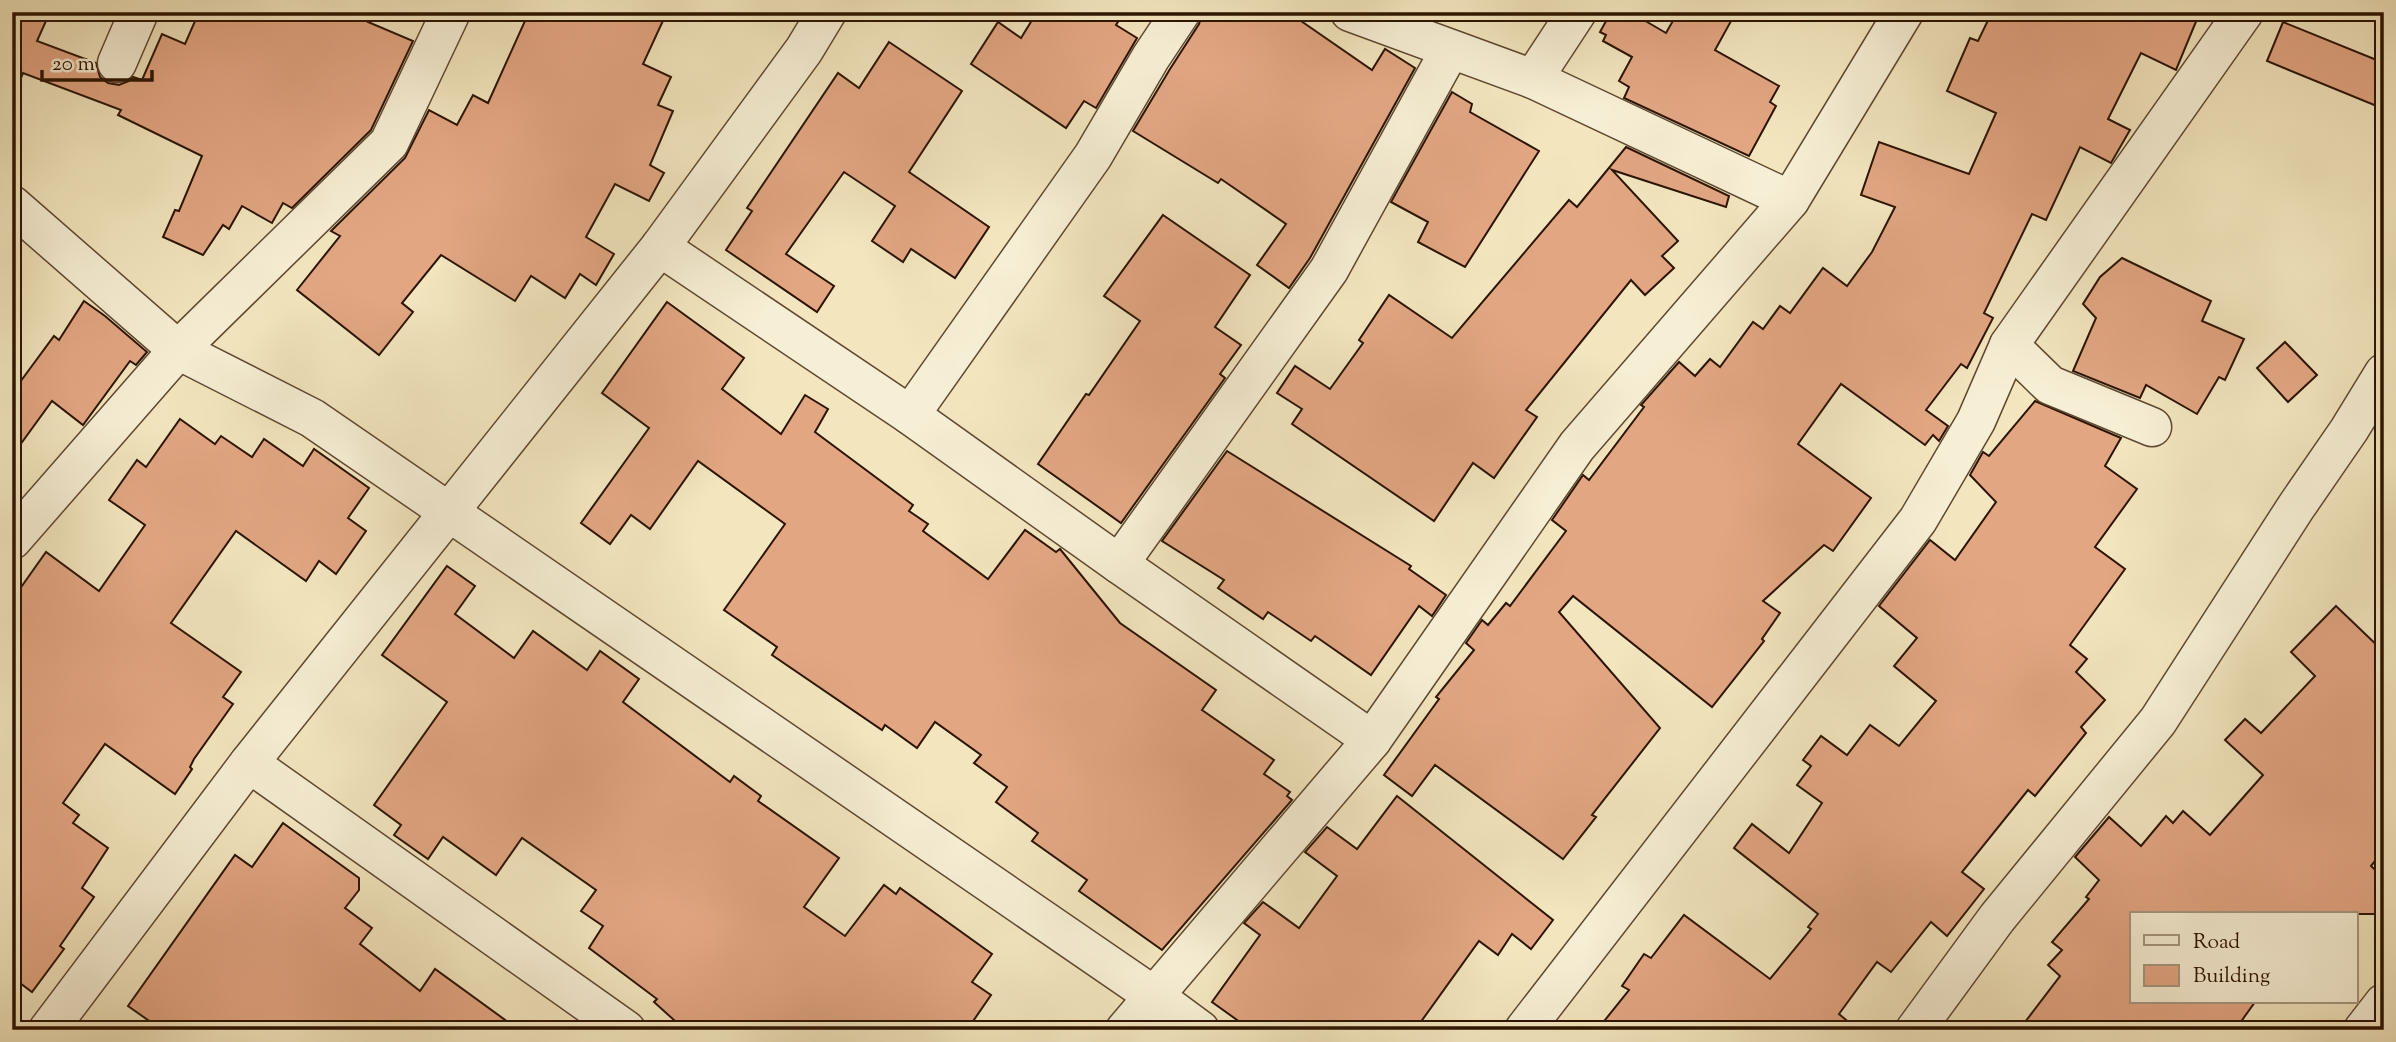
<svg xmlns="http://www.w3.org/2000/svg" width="2396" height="1042" font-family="'Sorts Mill Goudy',serif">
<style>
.building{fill:#e2a683;stroke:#2c1400;stroke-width:2}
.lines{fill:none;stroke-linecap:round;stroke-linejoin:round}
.minor-casing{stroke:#5e4830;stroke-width:41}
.minor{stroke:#f7efd5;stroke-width:38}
</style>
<rect width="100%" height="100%" fill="#f3e6bf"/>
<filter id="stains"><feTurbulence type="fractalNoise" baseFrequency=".00286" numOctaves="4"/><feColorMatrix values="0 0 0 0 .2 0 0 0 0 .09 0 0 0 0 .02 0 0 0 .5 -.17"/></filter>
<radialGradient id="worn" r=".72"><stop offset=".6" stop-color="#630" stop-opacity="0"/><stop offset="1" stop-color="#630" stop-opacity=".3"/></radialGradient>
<g class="building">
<path d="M 12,12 L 50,12 L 37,41 L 96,63 L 100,77 L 108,83 L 119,85 L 129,81 L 133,77 L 142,80 L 162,34 L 185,44 L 199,12 L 373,12 L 368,22 L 413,41 L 371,130 L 292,208 L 283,203 L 272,223 L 242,206 L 229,229 L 223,225 L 203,255 L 163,237 L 175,210 L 179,211 L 202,156 L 118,115 L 121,110 L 23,73 L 12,99 Z"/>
<path d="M 529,12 L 667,12 L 643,64 L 671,77 L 658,105 L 673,111 L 650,165 L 664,173 L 649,201 L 615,184 L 586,237 L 614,254 L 596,285 L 580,274 L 565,298 L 531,276 L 515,301 L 441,255 L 402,303 L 413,312 L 379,355 L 297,290 L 340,236 L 331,231 L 405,158 L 429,110 L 457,125 L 473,95 L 488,103 Z"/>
<path d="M 1037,12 L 1124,12 L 1116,25 L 1137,38 L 1096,108 L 1084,101 L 1066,128 L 971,64 L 998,22 L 1021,38 Z"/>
<path d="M 1203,12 L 1288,12 L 1372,70 L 1385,49 L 1415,68 L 1310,258 L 1289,288 L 1257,265 L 1286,224 L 1221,179 L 1218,183 L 1133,131 L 1170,69 L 1199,24 Z"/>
<path d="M 1611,12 L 1630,12 L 1666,33 L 1678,12 L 1736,12 L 1715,50 L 1779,86 L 1770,102 L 1776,106 L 1749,156 L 1624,98 L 1629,87 L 1619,81 L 1632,57 L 1603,41 L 1606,35 L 1600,32 Z"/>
<path d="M 1992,12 L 2200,12 L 2176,70 L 2141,53 L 2108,119 L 2130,130 L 2111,163 L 2080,147 L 2046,220 L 2032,214 L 1984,313 L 1993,318 L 1967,368 L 1961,364 L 1926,410 L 1948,426 L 1939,441 L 1933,435 L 1925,445 L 1841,384 L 1798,444 L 1871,498 L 1833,551 L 1824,545 L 1763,601 L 1780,613 L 1762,639 L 1764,641 L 1712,707 L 1573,596 L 1559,612 L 1660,728 L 1592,815 L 1596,817 L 1563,859 L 1435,765 L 1412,796 L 1384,775 L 1439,699 L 1436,697 L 1474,650 L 1466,643 L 1482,620 L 1488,625 L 1506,603 L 1510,606 L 1566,531 L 1552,520 L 1583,475 L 1589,480 L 1644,407 L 1641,405 L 1679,362 L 1695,376 L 1710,359 L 1720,367 L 1753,322 L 1763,329 L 1780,306 L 1790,313 L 1823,268 L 1847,286 L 1872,252 L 1895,207 L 1861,195 L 1879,142 L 1969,174 L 1996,113 L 1947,91 L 1970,38 L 1978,41 Z"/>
<path d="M 2283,22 L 2384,63 L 2384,109 L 2267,61 Z"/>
<path d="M 889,42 L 962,91 L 909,172 L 989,227 L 955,278 L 911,249 L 903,262 L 872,241 L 895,206 L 844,172 L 786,254 L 834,286 L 817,312 L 726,250 L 752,211 L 747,208 L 838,73 L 859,88 Z"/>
<path d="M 1452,92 L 1472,104 L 1470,112 L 1539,151 L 1465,267 L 1418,242 L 1428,222 L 1391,202 Z"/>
<path d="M 1626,147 L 1729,196 L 1726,207 L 1612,170 L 1678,241 L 1662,256 L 1674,268 L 1645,295 L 1631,280 L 1526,410 L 1537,417 L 1494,478 L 1473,463 L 1434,521 L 1292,424 L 1302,409 L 1277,393 L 1295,366 L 1330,389 L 1363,343 L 1359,340 L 1389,295 L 1452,338 L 1569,200 L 1577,207 Z"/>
<path d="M 1163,215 L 1250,275 L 1215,327 L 1241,345 L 1220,374 L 1225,378 L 1121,523 L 1038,464 L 1086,394 L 1089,395 L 1140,321 L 1104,296 Z"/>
<path d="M 2122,258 L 2211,301 L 2202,321 L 2244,339 L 2225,380 L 2219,377 L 2197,414 L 2146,385 L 2140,398 L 2073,371 L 2096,318 L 2083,304 L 2100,277 Z"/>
<path d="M 84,301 L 105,316 L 147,352 L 136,365 L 130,361 L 83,425 L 52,401 L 12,456 L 12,393 L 54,336 L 59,340 Z"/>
<path d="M 667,302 L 744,358 L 722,389 L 781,434 L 805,395 L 828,409 L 815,432 L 913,505 L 909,511 L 928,524 L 923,531 L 988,579 L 1025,530 L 1056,552 L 1060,549 L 1120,623 L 1216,690 L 1202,710 L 1274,760 L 1264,774 L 1290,792 L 1287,796 L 1292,800 L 1162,950 L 1079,891 L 1087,880 L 1032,841 L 1038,833 L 996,802 L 1007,787 L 974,763 L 981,755 L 935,722 L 917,748 L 885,725 L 882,730 L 772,655 L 777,647 L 724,610 L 785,524 L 698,461 L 650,529 L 631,515 L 610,544 L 581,523 L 649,428 L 602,393 Z"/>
<path d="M 2285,342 L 2317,375 L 2288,402 L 2257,368 Z"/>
<path d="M 2035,401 L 2121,438 L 2105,466 L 2137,489 L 2095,547 L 2125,569 L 2070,645 L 2087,659 L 2076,672 L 2105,700 L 2081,727 L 2086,733 L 2035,796 L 2028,790 L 1962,872 L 1984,889 L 1947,936 L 1931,922 L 1891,972 L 1877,962 L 1839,1014 L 1858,1030 L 1597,1030 L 1629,990 L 1622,986 L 1644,954 L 1651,958 L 1684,915 L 1770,979 L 1811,929 L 1808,927 L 1818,914 L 1734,848 L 1752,824 L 1789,853 L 1822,803 L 1797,785 L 1811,766 L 1803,760 L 1821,736 L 1847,755 L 1870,725 L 1899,746 L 1936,701 L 1894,666 L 1917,638 L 1879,606 L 1930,540 L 1955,560 L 1996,502 L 1970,475 L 1983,452 L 1989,456 Z"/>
<path d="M 180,419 L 215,444 L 221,436 L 252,457 L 264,439 L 303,466 L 314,449 L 369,488 L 348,518 L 366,531 L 336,574 L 319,561 L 306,581 L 236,531 L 171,623 L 241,672 L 223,697 L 233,704 L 194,759 L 190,767 L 192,769 L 175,794 L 105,744 L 63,803 L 79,815 L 73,823 L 108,848 L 82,888 L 94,897 L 60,946 L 64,949 L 32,992 L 12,977 L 12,600 L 46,552 L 99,591 L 145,525 L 109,500 L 137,460 L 146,467 Z"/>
<path d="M 1227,451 L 1411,566 L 1409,569 L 1446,595 L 1432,616 L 1419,606 L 1371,675 L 1315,636 L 1311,641 L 1268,612 L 1263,619 L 1218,588 L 1224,580 L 1162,541 Z"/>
<path d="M 447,566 L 475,586 L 455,614 L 514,658 L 533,631 L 587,670 L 600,651 L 639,679 L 623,702 L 730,782 L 734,776 L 761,796 L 758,801 L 839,858 L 804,907 L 845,936 L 884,885 L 896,894 L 900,888 L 992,954 L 972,982 L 991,995 L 967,1030 L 685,1030 L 654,1002 L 657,999 L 589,948 L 603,926 L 581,911 L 596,890 L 522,838 L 496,875 L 443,837 L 428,859 L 394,835 L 401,825 L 374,805 L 447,702 L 382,655 Z"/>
<path d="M 2336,606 L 2384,652 L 2384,850 L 2371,866 L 2384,878 L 2384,904 L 2375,914 L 2132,914 L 2132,1002 L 2255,1002 L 2235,1030 L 2019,1030 L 2060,976 L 2048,965 L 2062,950 L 2052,942 L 2089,899 L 2086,897 L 2099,880 L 2075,857 L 2109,817 L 2141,846 L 2166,816 L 2173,823 L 2183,811 L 2210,835 L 2263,775 L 2225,740 L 2245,719 L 2261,733 L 2315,676 L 2291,652 Z"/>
<path d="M 1397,796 L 1553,920 L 1531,949 L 1512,934 L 1498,955 L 1479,941 L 1415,1030 L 1251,1030 L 1212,1002 L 1260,935 L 1244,923 L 1263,902 L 1299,928 L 1337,876 L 1305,852 L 1327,827 L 1357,849 Z"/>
<path d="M 283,823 L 359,878 L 359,890 L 345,908 L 372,928 L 360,944 L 420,991 L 435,969 L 519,1030 L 162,1030 L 128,1006 L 235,855 L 252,867 Z"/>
</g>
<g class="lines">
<defs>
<g id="minor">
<path d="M 1350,12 L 1533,79 L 1790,200"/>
<path d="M 117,63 L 139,12"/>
<path d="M 1533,79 L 1577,12"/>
<path d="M 12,205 L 178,350 L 312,418 L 1154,996 L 1200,1030"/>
<path d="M 660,247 L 910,415 L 1119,564 L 1372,740"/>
<path d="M 2009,345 L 2050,385 L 2152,427"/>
<path d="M 910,415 L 1093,156 L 1151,57 L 1181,12"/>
<path d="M 12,540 L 178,350 L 389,143 L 451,12"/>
<path d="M 1119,564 L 1329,270 L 1450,50"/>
<path d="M 249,763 L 626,1030"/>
<path d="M 48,1030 L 249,763 L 660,247 L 804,50 L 827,12"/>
<path d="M 1125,1030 L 1372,740 L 1577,446 L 1790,200 L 1904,12"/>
<path d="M 1524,1030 L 1918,520 L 1976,421 L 2009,345 L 2244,12"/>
<path d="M 1915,1030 L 1997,918 L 2158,721 L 2296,507 L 2349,430 L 2384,373"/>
<path d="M 2363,1030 L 2384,1003"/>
</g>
</defs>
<use href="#minor" class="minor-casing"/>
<use href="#minor" class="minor"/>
</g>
<rect width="2396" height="1042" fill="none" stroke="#f3e6bf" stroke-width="42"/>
<rect x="14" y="14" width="2368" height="1014" fill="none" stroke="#2c1400" stroke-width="3.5"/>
<rect x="21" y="21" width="2354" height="1000" fill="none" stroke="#2c1400" stroke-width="2"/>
<rect x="2130" y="912" width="228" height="91" fill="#f7efd5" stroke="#a69780" stroke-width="2"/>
<rect x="2144" y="935" width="35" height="10" fill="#f7efd5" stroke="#a69780" stroke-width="2"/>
<text x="2193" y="948" font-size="21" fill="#2c1400">Road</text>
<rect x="2144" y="965" width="35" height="21" fill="#e2a683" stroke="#a69780" stroke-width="2"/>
<text x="2193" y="982" font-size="21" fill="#2c1400">Building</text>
<path d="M42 70v10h110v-10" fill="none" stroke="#2c1400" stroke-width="3.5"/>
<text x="52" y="70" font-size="21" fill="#2c1400" stroke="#f7efd5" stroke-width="5" paint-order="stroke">20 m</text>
<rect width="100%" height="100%" filter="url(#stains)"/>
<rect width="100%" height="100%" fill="url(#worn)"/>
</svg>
